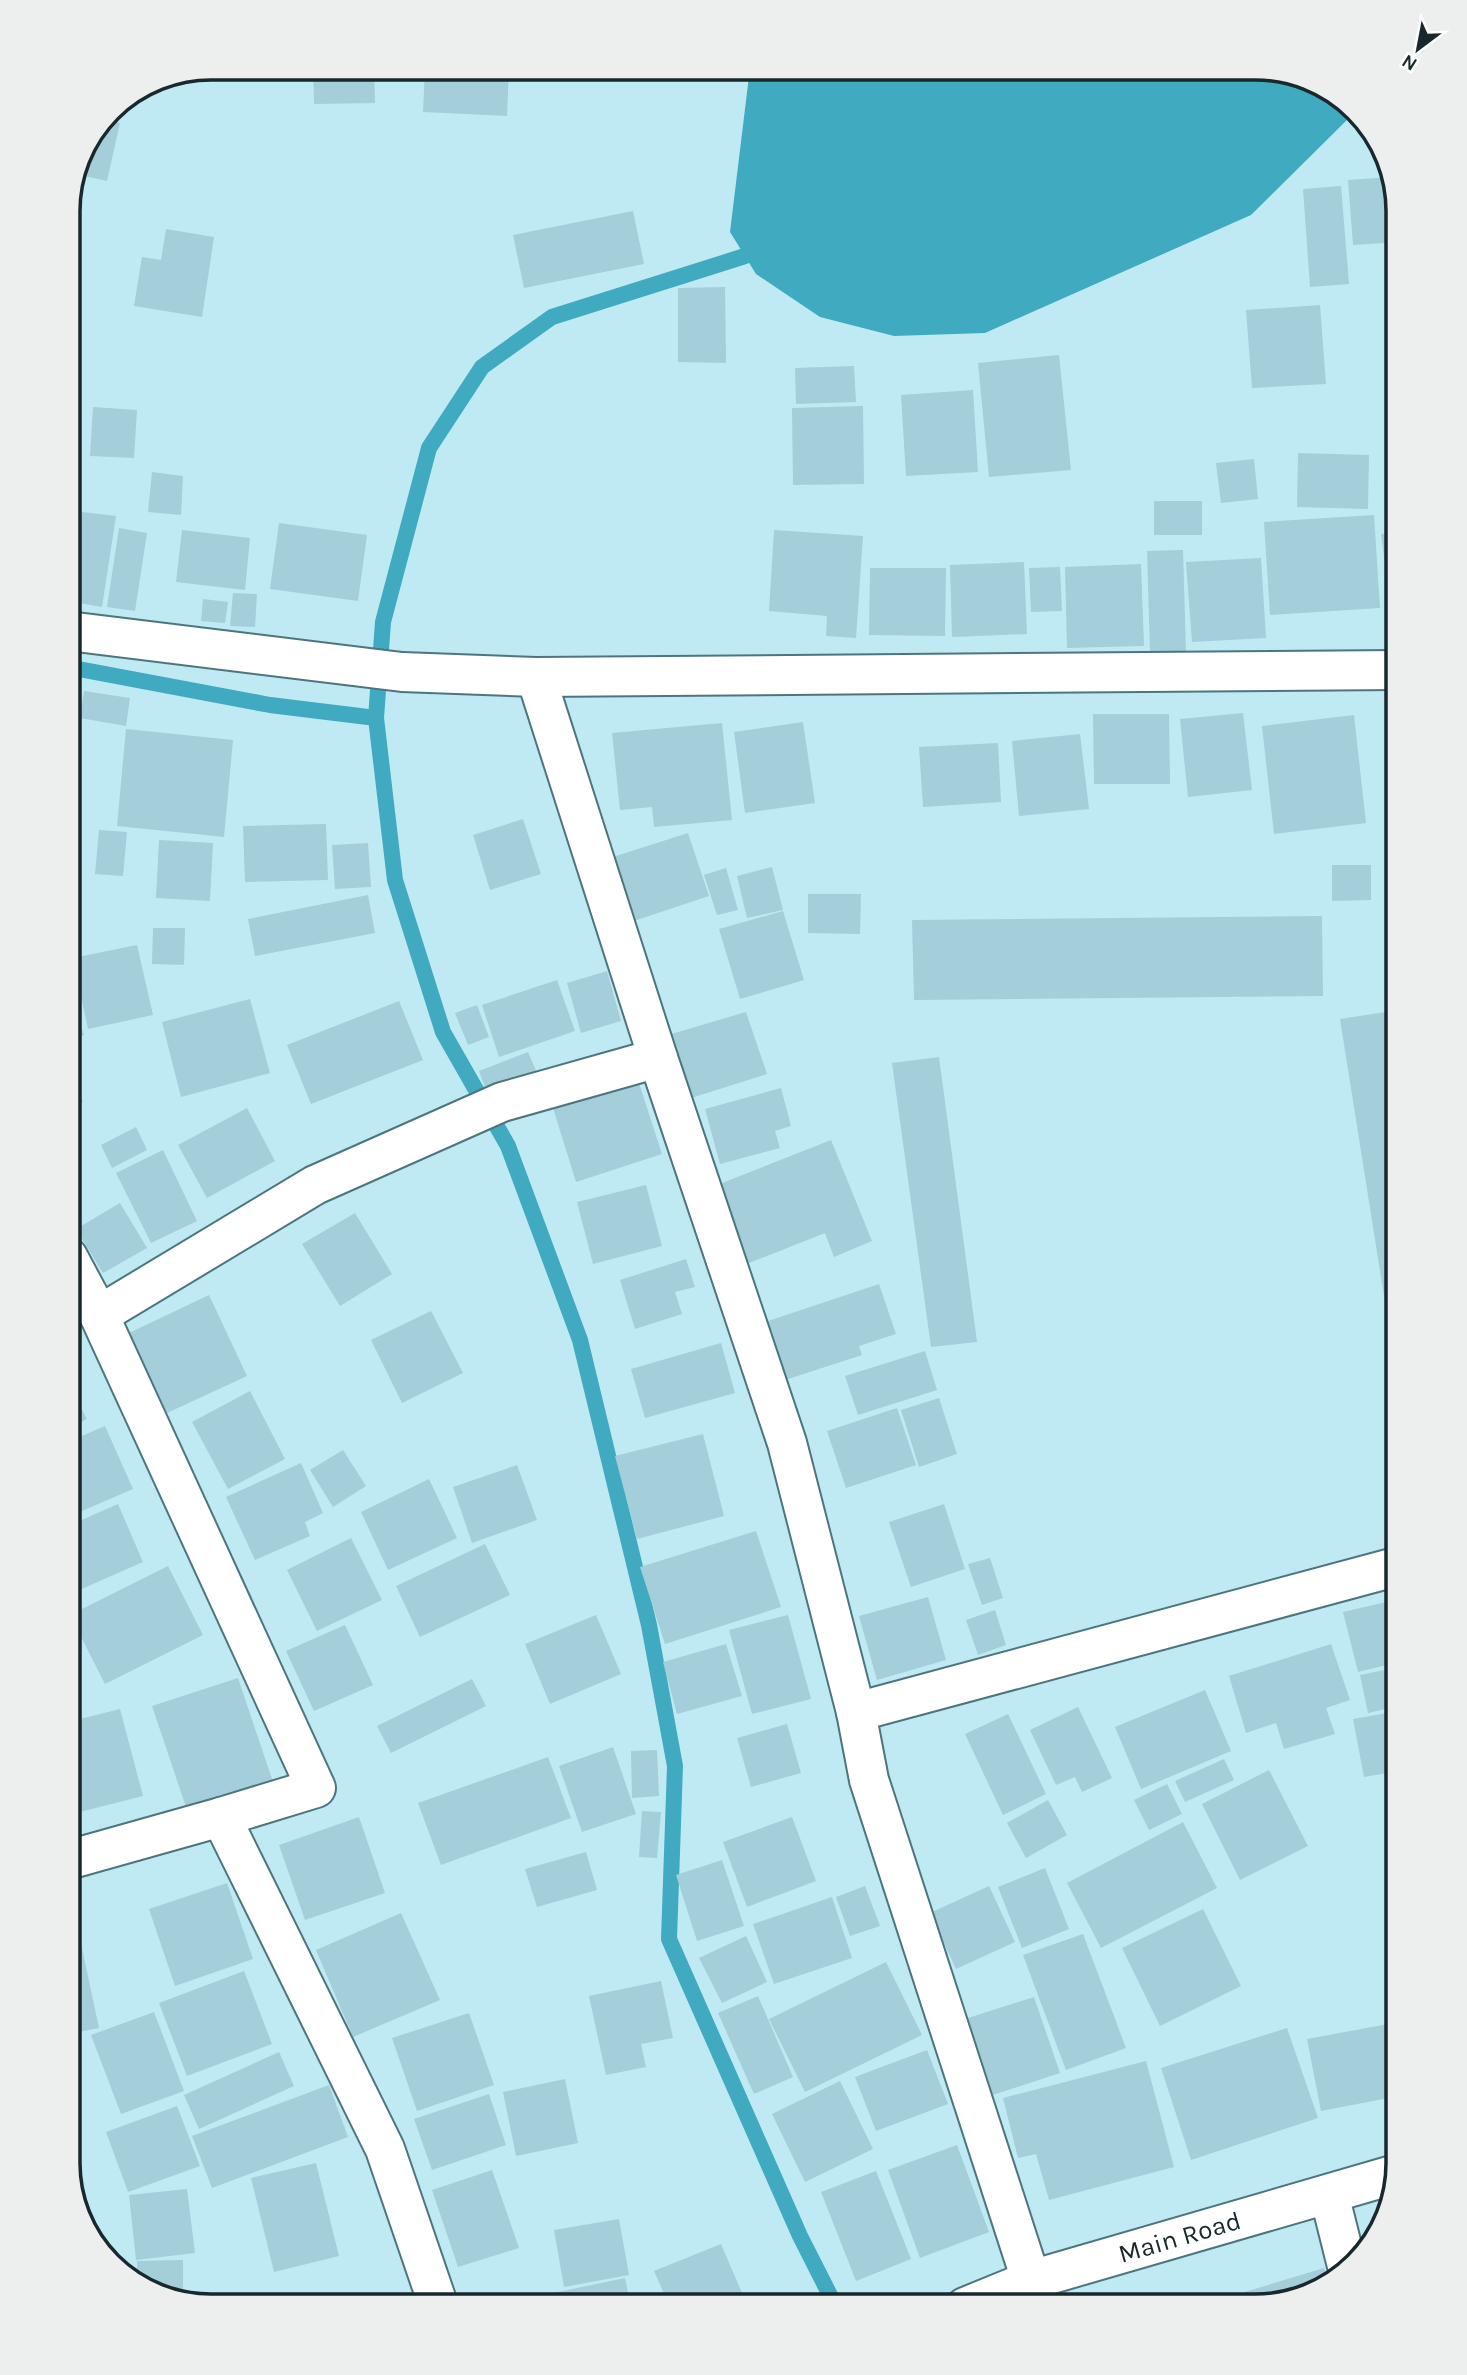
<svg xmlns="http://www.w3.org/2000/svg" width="1467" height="2375" font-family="Karla,sans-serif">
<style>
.water{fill:#40aac1}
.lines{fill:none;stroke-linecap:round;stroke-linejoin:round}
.stream{stroke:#40aac1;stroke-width:16}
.building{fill:#a4ced9}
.street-casing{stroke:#4d757e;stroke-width:42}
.primary-casing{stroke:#4d757e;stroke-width:42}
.street{stroke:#fff;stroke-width:38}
.primary{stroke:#fff;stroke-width:38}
.labels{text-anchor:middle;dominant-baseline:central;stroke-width:5;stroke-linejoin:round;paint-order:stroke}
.street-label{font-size:26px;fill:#18282c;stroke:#fff}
.rim{fill:none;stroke:#18282c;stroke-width:3.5}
</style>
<rect width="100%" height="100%" fill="#bfeaf4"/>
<path class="water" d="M 750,68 L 1266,69 L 1335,92 L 1351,111 L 1350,117 L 1251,215 L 985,333 L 894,336 L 820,317 L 756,274 L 730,232 Z"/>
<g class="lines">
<g class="stream">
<path d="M 745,256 L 552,317 L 482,367 L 429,448 L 383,622 L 376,718 L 395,880 L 443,1032 L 508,1146 L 580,1340 L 649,1625 L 675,1766 L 669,1939 L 800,2236 L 836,2307"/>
<path d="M 68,667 L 270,705 L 376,718"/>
</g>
</g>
<g class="building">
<path d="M 313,68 L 374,68 L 375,103 L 314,104 Z"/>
<path d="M 425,68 L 509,68 L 507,116 L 423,112 Z"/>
<path d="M 104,119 L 120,123 L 107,181 L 75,174 L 79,156 Z"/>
<path d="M 1391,177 L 1399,211 L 1399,242 L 1353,245 L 1348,180 Z"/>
<path d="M 1341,186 L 1349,284 L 1310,287 L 1303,189 Z"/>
<path d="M 633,211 L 644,264 L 524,288 L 513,235 Z"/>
<path d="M 166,229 L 214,237 L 202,317 L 134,306 L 142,257 L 161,260 Z"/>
<path d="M 725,287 L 726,363 L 678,362 L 678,288 Z"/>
<path d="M 1320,305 L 1326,384 L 1252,388 L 1246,310 Z"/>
<path d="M 1059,355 L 1071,470 L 989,477 L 978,363 Z"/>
<path d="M 854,366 L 856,402 L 796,404 L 795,368 Z"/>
<path d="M 973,390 L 978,472 L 906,476 L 901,395 Z"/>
<path d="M 863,406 L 864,484 L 793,485 L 792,408 Z"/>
<path d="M 93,407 L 137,410 L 134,458 L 90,456 Z"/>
<path d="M 1399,445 L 1399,520 L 1397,520 L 1388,446 Z"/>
<path d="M 1298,453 L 1369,455 L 1368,509 L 1297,507 Z"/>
<path d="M 1254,459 L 1258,499 L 1221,503 L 1216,463 Z"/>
<path d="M 152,472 L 183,476 L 181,515 L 148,512 Z"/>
<rect x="1154" y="501" width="48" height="34"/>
<path d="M 82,512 L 116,516 L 102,607 L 68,601 Z"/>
<path d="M 1374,515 L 1380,608 L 1270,615 L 1264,522 Z"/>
<path d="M 279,523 L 367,535 L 358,601 L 270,589 Z"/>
<path d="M 119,528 L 147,533 L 135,611 L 107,607 Z"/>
<path d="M 182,530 L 250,538 L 245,590 L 176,582 Z"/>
<path d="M 774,530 L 863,536 L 856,638 L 826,636 L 827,616 L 769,611 Z"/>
<path d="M 1399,532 L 1399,563 L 1385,565 L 1381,534 Z"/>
<path d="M 1183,550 L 1186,652 L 1150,653 L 1147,551 Z"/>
<path d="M 1261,558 L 1266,638 L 1192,642 L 1186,562 Z"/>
<path d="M 1024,562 L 1027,634 L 952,637 L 950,565 Z"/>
<path d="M 1141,564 L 1144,646 L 1067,648 L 1065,567 Z"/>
<path d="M 1060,567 L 1062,611 L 1031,612 L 1029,568 Z"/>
<path d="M 870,568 L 946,568 L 945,636 L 869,635 Z"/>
<path d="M 233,593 L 257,594 L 255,627 L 230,626 Z"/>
<path d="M 203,599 L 228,602 L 225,623 L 201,621 Z"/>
<path d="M 84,691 L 130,698 L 126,726 L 80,718 Z"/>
<path d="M 1243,713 L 1252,790 L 1188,797 L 1180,719 Z"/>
<path d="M 1093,714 L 1169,714 L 1170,784 L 1094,784 Z"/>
<path d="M 1354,715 L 1366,823 L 1274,834 L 1262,726 Z"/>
<path d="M 803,722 L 815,803 L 745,813 L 734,732 Z"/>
<path d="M 722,723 L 732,820 L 654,827 L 652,807 L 620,810 L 612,733 Z"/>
<path d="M 126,729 L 233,740 L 224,837 L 117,826 Z"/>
<path d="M 1080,734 L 1089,809 L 1019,816 L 1012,741 Z"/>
<path d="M 998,743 L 1001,802 L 923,807 L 919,747 Z"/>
<path d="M 523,819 L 541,874 L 490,890 L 473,835 Z"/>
<path d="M 326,824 L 328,880 L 245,882 L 243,826 Z"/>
<path d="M 99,830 L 127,832 L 123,876 L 95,874 Z"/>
<path d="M 688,833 L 709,896 L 634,921 L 613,857 Z"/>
<path d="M 159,840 L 213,843 L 210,901 L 156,898 Z"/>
<path d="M 368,843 L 371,887 L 335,889 L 332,845 Z"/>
<path d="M 1332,865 L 1371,865 L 1371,900 L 1332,901 Z"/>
<path d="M 772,867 L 783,910 L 747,918 L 737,876 Z"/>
<path d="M 726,868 L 738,910 L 717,915 L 704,875 Z"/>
<path d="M 808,894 L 861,894 L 860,934 L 808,933 Z"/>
<path d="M 368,895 L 375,933 L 255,956 L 248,919 Z"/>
<path d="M 783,911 L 804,980 L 740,999 L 719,929 Z"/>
<path d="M 1322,916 L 1323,996 L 914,1000 L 912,920 Z"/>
<path d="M 153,928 L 185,928 L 184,965 L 152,964 Z"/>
<path d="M 137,945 L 153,1015 L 88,1029 L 73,958 Z"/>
<path d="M 607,971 L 621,1021 L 581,1033 L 567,983 Z"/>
<path d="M 557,980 L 575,1031 L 499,1057 L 482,1005 Z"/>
<path d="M 68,994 L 84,1035 L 68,1041 Z"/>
<path d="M 250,999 L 270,1073 L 181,1097 L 162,1022 Z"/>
<path d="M 399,1001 L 423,1060 L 311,1104 L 287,1045 Z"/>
<path d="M 477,1005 L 489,1037 L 468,1045 L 455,1013 Z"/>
<path d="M 1399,1010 L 1399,1377 L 1397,1378 L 1340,1019 Z"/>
<path d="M 746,1012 L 767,1074 L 688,1099 L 668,1035 Z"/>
<path d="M 528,1052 L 537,1073 L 487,1093 L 479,1071 Z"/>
<path d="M 939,1057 L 977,1342 L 931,1347 L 892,1063 Z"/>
<path d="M 638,1080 L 662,1154 L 576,1182 L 553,1108 Z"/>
<path d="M 68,1087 L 83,1101 L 68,1117 Z"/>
<path d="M 781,1088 L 791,1126 L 775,1131 L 780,1148 L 720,1164 L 705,1109 Z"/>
<path d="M 247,1108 L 275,1161 L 207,1198 L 178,1145 Z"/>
<path d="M 136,1127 L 147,1150 L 112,1168 L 101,1145 Z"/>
<path d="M 831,1140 L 872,1241 L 834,1257 L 825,1233 L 744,1265 L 712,1187 Z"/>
<path d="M 163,1150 L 197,1221 L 151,1243 L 116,1173 Z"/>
<path d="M 646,1185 L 662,1246 L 593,1264 L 577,1202 Z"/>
<path d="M 120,1203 L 147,1248 L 103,1273 L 76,1229 Z"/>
<path d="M 355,1213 L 392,1274 L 340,1306 L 302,1244 Z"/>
<path d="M 686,1259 L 695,1287 L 675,1292 L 682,1314 L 635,1329 L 620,1280 Z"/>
<path d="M 879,1284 L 896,1334 L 859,1346 L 862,1355 L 785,1380 L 765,1322 Z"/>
<path d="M 209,1295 L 247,1376 L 167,1413 L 129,1333 Z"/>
<path d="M 431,1311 L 463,1373 L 402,1403 L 371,1340 Z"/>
<path d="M 721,1343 L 735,1393 L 645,1418 L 631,1369 Z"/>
<path d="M 925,1351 L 937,1390 L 858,1415 L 845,1376 Z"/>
<path d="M 68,1384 L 87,1419 L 68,1429 Z"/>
<path d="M 250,1391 L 285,1459 L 228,1489 L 192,1422 Z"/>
<path d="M 939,1398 L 957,1454 L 919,1467 L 901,1410 Z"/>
<path d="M 897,1408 L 916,1465 L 846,1488 L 827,1431 Z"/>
<path d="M 105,1426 L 133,1489 L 68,1517 L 68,1442 Z"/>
<path d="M 703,1434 L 724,1516 L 637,1539 L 615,1456 Z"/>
<path d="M 343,1450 L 366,1486 L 333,1507 L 310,1470 Z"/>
<path d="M 301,1463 L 323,1513 L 305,1522 L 310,1536 L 255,1560 L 226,1497 Z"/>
<path d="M 517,1465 L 537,1520 L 472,1543 L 453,1487 Z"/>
<path d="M 429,1479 L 457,1538 L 388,1570 L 361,1512 Z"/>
<path d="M 118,1504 L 143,1562 L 68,1595 L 68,1526 Z"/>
<path d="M 944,1504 L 965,1569 L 911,1587 L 889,1522 Z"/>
<path d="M 756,1531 L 781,1607 L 665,1644 L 640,1567 Z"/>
<path d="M 351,1538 L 382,1600 L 317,1631 L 287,1570 Z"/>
<path d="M 485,1544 L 510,1595 L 420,1637 L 396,1586 Z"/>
<path d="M 990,1558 L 1003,1598 L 982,1605 L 968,1564 Z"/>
<path d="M 168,1566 L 203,1635 L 105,1684 L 70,1615 Z"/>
<path d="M 928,1597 L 946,1660 L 877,1680 L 859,1616 Z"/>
<path d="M 1399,1599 L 1399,1662 L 1358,1672 L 1343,1612 Z"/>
<path d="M 995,1610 L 1006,1645 L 978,1655 L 966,1620 Z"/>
<path d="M 596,1615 L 621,1674 L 550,1704 L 525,1644 Z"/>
<path d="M 788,1615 L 811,1699 L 752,1714 L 729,1630 Z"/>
<path d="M 345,1625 L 373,1685 L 314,1711 L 286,1651 Z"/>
<path d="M 726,1644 L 742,1696 L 677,1714 L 663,1662 Z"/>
<path d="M 1331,1644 L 1350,1700 L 1326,1708 L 1335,1734 L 1284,1749 L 1276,1723 L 1246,1733 L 1229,1676 Z"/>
<path d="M 68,1661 L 81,1698 L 68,1702 Z"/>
<path d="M 1399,1667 L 1399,1706 L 1368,1713 L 1360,1675 Z"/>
<path d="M 238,1678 L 273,1782 L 187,1810 L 152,1706 Z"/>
<path d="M 472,1679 L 486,1706 L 391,1753 L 377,1726 Z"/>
<path d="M 1205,1690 L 1231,1751 L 1141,1789 L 1115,1727 Z"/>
<path d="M 1078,1707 L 1112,1778 L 1082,1792 L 1075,1777 L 1056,1785 L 1030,1730 Z"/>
<path d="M 120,1709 L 143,1796 L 68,1815 L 68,1722 Z"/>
<path d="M 1399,1711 L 1399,1771 L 1364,1777 L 1353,1719 Z"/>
<path d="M 1008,1714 L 1046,1794 L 1003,1815 L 965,1734 Z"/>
<path d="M 787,1724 L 801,1773 L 751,1787 L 737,1738 Z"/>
<path d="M 613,1747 L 636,1814 L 582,1832 L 559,1766 Z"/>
<path d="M 657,1750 L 659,1796 L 632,1798 L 631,1751 Z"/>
<path d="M 548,1757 L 571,1818 L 441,1865 L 418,1803 Z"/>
<path d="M 1224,1759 L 1234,1780 L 1185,1802 L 1175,1781 Z"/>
<path d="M 1269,1770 L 1308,1846 L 1240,1880 L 1202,1804 Z"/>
<path d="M 1167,1784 L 1182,1814 L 1149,1830 L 1134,1800 Z"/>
<path d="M 1048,1800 L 1067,1835 L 1026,1858 L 1007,1823 Z"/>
<path d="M 642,1811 L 661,1812 L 657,1858 L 639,1857 Z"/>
<path d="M 359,1817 L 385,1893 L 305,1920 L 279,1845 Z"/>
<path d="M 792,1817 L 816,1881 L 747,1907 L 723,1842 Z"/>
<path d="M 1183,1822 L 1217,1888 L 1101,1948 L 1067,1883 Z"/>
<path d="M 586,1852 L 597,1890 L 537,1907 L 525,1869 Z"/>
<path d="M 722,1860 L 744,1926 L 697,1941 L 676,1875 Z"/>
<path d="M 1045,1868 L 1069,1929 L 1022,1948 L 998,1887 Z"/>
<path d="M 227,1883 L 253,1959 L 175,1986 L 149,1909 Z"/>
<path d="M 865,1886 L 880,1926 L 850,1936 L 836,1897 Z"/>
<path d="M 989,1886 L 1015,1942 L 956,1969 L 930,1913 Z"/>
<path d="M 832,1897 L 852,1958 L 774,1984 L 753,1924 Z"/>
<path d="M 73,1906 L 99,2028 L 68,2034 L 68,1907 Z"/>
<path d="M 1203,1909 L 1241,1986 L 1160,2026 L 1122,1948 Z"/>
<path d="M 401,1913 L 440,2000 L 353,2037 L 316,1950 Z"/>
<path d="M 1083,1934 L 1126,2048 L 1066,2070 L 1023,1955 Z"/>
<path d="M 746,1936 L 767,1982 L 722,2003 L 699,1958 Z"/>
<path d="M 886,1962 L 922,2035 L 805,2092 L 769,2019 Z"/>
<path d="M 244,1971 L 272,2044 L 187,2076 L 159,2003 Z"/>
<path d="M 661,1981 L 673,2038 L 641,2044 L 646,2067 L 606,2075 L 589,1996 Z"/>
<path d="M 758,1996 L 793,2077 L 754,2094 L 718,2013 Z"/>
<path d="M 1034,1997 L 1060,2073 L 993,2095 L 968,2018 Z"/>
<path d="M 154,2012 L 184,2091 L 121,2114 L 91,2035 Z"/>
<path d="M 469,2013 L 494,2085 L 417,2111 L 392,2038 Z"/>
<path d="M 1399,2022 L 1399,2096 L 1321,2111 L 1307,2039 Z"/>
<path d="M 1287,2028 L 1318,2118 L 1191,2160 L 1161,2068 Z"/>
<path d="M 927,2050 L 948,2104 L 876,2131 L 855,2077 Z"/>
<path d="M 279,2052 L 294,2086 L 199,2129 L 184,2095 Z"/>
<path d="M 1146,2061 L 1174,2167 L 1049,2200 L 1036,2154 L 1018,2158 L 1003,2098 Z"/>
<path d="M 565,2079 L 578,2143 L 516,2156 L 503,2092 Z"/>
<path d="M 840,2081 L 873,2149 L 805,2182 L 772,2114 Z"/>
<path d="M 329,2085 L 348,2137 L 212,2188 L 192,2136 Z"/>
<path d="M 489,2094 L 506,2145 L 432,2170 L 414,2119 Z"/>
<path d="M 177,2106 L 200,2166 L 128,2192 L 106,2132 Z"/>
<path d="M 957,2145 L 989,2232 L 920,2258 L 888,2170 Z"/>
<path d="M 316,2163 L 339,2256 L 274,2272 L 251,2178 Z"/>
<path d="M 492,2170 L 519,2248 L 458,2267 L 432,2190 Z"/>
<path d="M 876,2171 L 911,2259 L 856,2281 L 821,2192 Z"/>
<path d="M 187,2189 L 195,2253 L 136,2260 L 129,2195 Z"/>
<path d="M 619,2219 L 629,2275 L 564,2287 L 554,2230 Z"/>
<path d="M 1380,2232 L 1379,2236 L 1366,2248 L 1363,2236 Z"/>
<path d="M 721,2244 L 748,2307 L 670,2307 L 654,2271 Z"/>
<path d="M 183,2260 L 183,2300 L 137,2285 L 137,2261 Z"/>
<path d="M 1324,2268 L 1329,2283 L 1319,2292 L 1256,2307 L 1195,2307 Z"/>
<path d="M 625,2278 L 631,2307 L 546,2307 L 544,2295 Z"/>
</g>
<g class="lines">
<defs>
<g id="street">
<path d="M 68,631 L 402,672 L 536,677 L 1399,670"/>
<path d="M 536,677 L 658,1058 L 787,1443 L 856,1712 L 869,1780 L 1031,2280"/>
<path d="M 68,1257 L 99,1315 L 316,1788 L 221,1817 L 385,2149 L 439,2307"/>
<path d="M 99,1315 L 315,1185 L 502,1102 L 658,1058"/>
<path d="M 856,1712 L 1399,1566"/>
<path d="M 68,1860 L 221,1817"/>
<path d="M 1329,2194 L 1347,2266"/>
</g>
<g id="primary">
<path id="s1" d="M 965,2307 L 1031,2280 L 1396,2174"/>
</g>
</defs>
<use href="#street" class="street-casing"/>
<use href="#primary" class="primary-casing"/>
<use href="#street" class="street"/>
<use href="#primary" class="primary"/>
</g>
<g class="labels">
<g class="street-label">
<text stroke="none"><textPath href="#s1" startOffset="226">Main Road</textPath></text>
</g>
</g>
<path d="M0 0H1467V2375H0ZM211 80H1255A131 131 0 0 1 1386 211V2163A131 131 0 0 1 1255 2294H211A131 131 0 0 1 80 2163V211A131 131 0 0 1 211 80Z" fill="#edeeee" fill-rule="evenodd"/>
<path class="rim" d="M211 80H1255A131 131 0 0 1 1386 211V2163A131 131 0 0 1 1255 2294H211A131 131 0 0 1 80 2163V211A131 131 0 0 1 211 80Z"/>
<g transform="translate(1418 49) rotate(212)" stroke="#ffffff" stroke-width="5" paint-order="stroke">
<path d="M0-5L12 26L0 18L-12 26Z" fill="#18282c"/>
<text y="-10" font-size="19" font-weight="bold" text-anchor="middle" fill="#18282c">N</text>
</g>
</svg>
